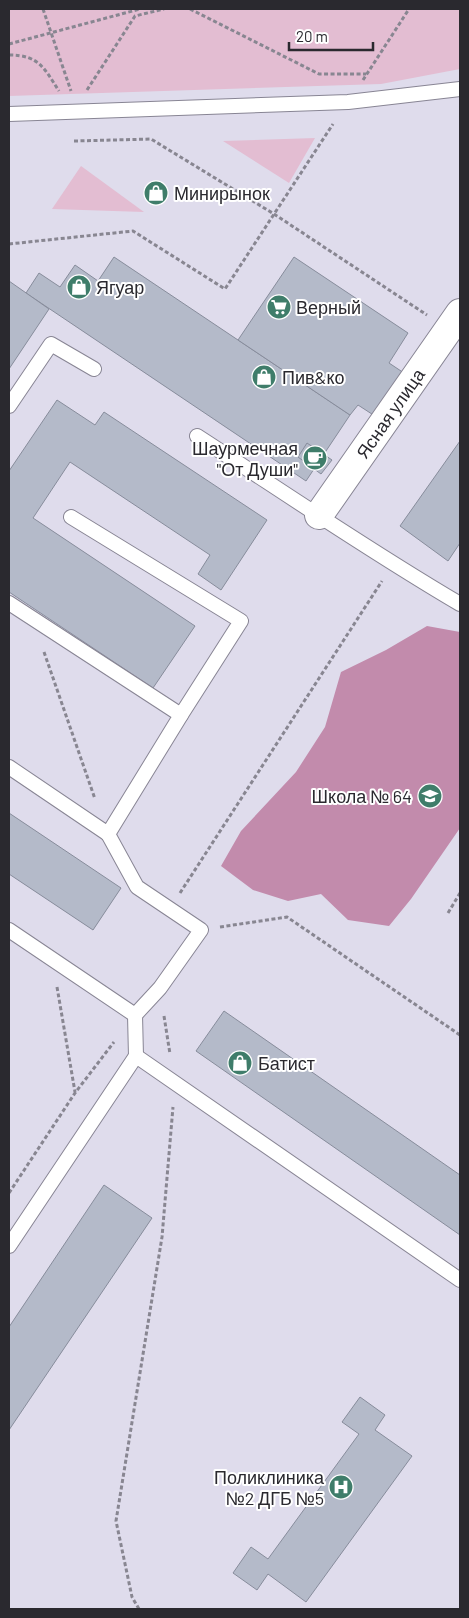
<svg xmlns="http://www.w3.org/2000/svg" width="469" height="1618" font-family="Barlow,sans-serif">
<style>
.green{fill:#e3bdd2}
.forest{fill:#c28bac}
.building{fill:#b4bac9;stroke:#878c9b}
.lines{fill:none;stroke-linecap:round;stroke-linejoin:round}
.service-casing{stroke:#888594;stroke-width:16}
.minor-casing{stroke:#888594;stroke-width:30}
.path{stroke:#888691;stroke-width:3;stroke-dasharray:4 2.5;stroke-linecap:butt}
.service{stroke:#fff;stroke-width:14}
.minor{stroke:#fff;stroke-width:28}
.labels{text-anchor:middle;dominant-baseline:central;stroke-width:4;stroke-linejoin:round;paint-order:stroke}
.poi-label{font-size:18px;fill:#2a292f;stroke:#fff;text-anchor:start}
.street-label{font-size:18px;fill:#2a292f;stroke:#fff}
</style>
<rect width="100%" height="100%" fill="#dfdcec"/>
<g class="green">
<path d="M 9,9 L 460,9 L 460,69 L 381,84 L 9,96 Z"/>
<path d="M 315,138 L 289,183 L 223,141 Z"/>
<path d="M 81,166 L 144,212 L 52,209 Z"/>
</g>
<path class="forest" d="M 427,626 L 460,632 L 460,828 L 411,899 L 389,926 L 348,920 L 321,894 L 288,901 L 253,890 L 221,866 L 241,831 L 296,772 L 325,727 L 341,672 L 386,650 Z"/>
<g class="building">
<path d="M 114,257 L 350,415 L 306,481 L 26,293 L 39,273 L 60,287 L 75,265 L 98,281 Z"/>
<path d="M 294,257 L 408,333 L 389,363 L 407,375 L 378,418 L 358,405 L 350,415 L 238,340 Z"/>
<path d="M 9,281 L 49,309 L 9,369 Z"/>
<path d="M 57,400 L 95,425 L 104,412 L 267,520 L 221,590 L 198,574 L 210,555 L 70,462 L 33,518 L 195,626 L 153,688 L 9,592 L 9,471 Z"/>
<path d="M 460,441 L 460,543 L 448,561 L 400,526 Z"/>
<path d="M 307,443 L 332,460 L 321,474 L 298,457 Z"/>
<path d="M 9,813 L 121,888 L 93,930 L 9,874 Z"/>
<path d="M 224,1011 L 460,1175 L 460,1235 L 196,1051 Z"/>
<path d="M 104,1185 L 152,1218 L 9,1430 L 9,1327 Z"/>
<path d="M 360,1397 L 385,1415 L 375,1430 L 412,1456 L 306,1602 L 268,1574 L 257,1590 L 233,1573 L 251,1547 L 268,1559 L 359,1434 L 342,1422 Z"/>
</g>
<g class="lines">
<defs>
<g id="service">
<path d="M 9,114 L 348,102 L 460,89"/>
<path d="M 9,406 L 51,344 L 94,369"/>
<path d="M 197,436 C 285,493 371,552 460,604"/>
<path d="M 71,517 L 241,621 L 181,715"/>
<path d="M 9,603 L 181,715 L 108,834 L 9,767"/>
<path d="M 9,930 L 135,1015 L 160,988 L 201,930 L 137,887 L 108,834"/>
<path d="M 135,1015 L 136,1056"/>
<path d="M 9,1246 L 136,1056 L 460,1280"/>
</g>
<g id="minor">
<path id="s1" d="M 319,515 L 460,313"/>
</g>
</defs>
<use href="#service" class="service-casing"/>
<use href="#minor" class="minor-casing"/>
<g class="path">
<path d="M 43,9 L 71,91"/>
<path d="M 190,9 L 319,74 L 366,74"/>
<path d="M 9,44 L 140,9"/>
<path d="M 9,55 C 39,55 44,68 59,91"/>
<path d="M 363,80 L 409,9"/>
<path d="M 87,90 L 135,16 L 164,9"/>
<path d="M 74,141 L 151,139 L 274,214 L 427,315"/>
<path d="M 9,244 L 133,231 L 225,289 L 333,124"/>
<path d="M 44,652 L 95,799"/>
<path d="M 180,893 L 382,581"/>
<path d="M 448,913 L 460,893"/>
<path d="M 220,927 L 287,917 L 460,1035"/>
<path d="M 57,987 L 75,1092"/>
<path d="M 164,1016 L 170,1054"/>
<path d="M 9,1193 L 75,1093 L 114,1042"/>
<path d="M 139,1609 L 132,1597 L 116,1521 L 162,1237 L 173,1107"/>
</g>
<use href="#service" class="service"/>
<use href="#minor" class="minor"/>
</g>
<defs>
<symbol id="shop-disc" viewBox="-11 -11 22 22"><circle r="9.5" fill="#3f7d6a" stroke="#fff"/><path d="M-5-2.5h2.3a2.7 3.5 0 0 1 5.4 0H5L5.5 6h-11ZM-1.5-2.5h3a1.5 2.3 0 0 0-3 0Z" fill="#fff"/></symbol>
<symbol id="supermarket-disc" viewBox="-11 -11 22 22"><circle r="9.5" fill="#3f7d6a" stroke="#fff"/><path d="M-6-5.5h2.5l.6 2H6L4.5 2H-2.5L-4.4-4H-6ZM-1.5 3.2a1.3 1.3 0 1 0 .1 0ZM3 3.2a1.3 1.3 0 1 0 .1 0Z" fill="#fff"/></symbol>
<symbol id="cafe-disc" viewBox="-11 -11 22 22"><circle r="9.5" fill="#3f7d6a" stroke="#fff"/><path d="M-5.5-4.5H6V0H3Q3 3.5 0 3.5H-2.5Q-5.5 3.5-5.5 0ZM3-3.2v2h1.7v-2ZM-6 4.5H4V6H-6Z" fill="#fff"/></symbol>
<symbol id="school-disc" viewBox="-11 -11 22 22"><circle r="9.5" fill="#3f7d6a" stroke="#fff"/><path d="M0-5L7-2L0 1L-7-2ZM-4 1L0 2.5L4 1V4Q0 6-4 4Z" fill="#fff"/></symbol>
<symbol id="hospital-disc" viewBox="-11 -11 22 22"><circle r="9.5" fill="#3f7d6a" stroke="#fff"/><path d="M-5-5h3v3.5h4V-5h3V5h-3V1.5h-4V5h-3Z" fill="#fff"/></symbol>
</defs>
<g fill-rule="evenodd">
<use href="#shop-disc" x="142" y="179" width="28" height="28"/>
<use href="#shop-disc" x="65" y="273" width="28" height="28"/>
<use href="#supermarket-disc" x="265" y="293" width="28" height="28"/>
<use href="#shop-disc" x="250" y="363" width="28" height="28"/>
<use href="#cafe-disc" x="301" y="444" width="28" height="28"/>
<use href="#school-disc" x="416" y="782" width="28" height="28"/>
<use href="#shop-disc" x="226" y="1049" width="28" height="28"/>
<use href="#hospital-disc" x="327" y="1473" width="28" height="28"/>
</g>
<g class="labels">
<g class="poi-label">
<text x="174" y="193">Минирынок</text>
<text x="96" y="287">Ягуар</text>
<text x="296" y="307">Верный</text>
<text x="282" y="377">Пив&amp;ко</text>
<text x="298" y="448" text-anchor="end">Шаурмечная<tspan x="298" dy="21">"От Души"</tspan></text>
<text x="412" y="796" text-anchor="end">Школа № 64</text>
<text x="258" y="1063">Батист</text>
<text x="324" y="1477" text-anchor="end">Поликлиника<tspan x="324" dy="21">№2 ДГБ №5</tspan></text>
</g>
<g class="street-label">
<text stroke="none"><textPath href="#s1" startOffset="124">Ясная улица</textPath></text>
</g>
</g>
<rect width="469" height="1618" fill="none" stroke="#2a292f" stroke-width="20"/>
<path d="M289 42v8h84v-8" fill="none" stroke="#2a292f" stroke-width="2.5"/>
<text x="296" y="42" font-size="15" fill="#2a292f" stroke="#ffffff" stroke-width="4" paint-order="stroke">20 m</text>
</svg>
